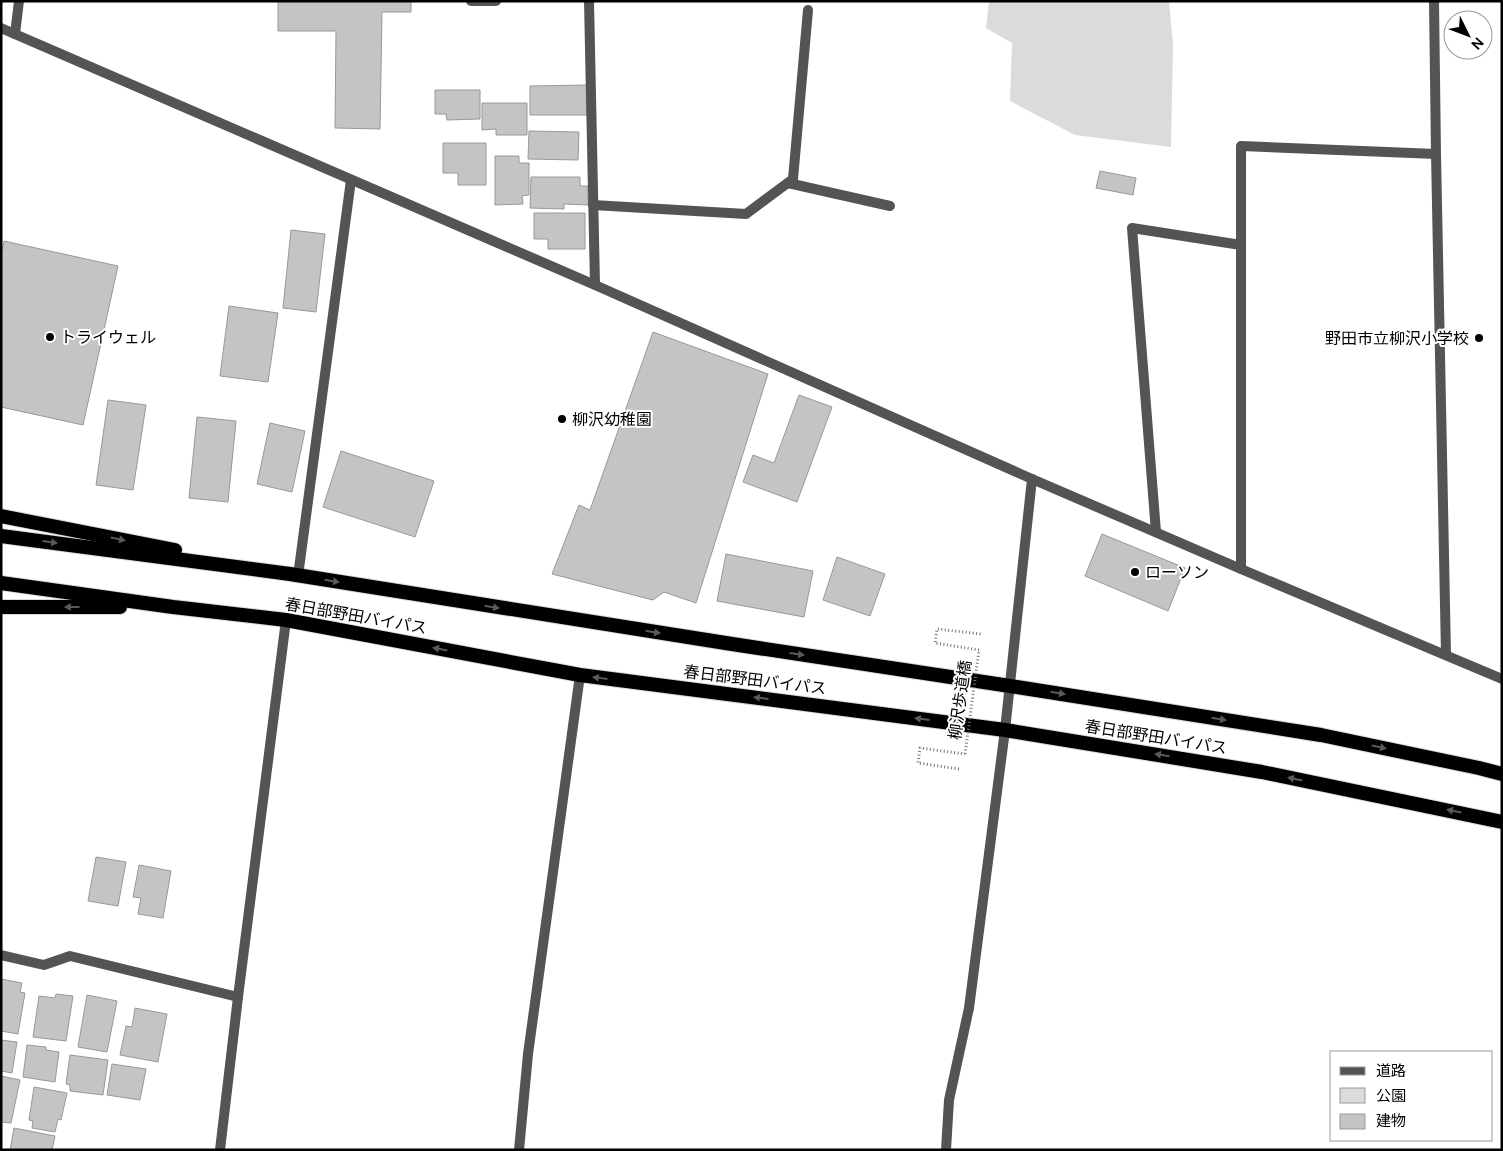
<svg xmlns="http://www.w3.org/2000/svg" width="1503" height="1151" font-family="'DM Sans','Noto Sans JP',sans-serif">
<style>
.green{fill:#dbdbdb}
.building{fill:#c4c4c4;stroke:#989898}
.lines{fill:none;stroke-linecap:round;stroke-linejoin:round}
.trunk-casing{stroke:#dbdbdb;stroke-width:16}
.path{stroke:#767676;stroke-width:3;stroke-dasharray:1 2.5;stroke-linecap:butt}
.service{stroke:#545454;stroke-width:10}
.minor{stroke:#545454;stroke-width:10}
.tertiary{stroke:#545454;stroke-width:10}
.trunk{stroke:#000;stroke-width:14}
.path-bridge{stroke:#767676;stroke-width:3;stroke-dasharray:1 2.5;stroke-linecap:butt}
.oneway{fill:#595959}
.poi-dot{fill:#000;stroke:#fff;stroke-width:2}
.labels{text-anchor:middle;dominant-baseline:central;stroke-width:4;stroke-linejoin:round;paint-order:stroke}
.poi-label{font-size:16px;fill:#000;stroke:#fff;text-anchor:start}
.street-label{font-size:16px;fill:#000;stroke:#fff}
</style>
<rect width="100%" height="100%" fill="#fff"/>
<path class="green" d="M 989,1 L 1169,1 L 1173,44 L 1171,147 L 1075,135 L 1010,101 L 1012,43 L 986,28 Z"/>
<g class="building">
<path d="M 278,1 L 411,1 L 411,12 L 382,12 L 380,129 L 335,128 L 336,31 L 278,31 Z"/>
<path d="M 587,85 L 587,115 L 530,115 L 530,86 Z"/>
<path d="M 435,90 L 480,90 L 480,119 L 447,120 L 446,114 L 435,114 Z"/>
<path d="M 482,103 L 527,103 L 527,135 L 496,135 L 496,129 L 482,130 Z"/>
<path d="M 529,131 L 579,132 L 578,160 L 528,159 Z"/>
<path d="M 443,143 L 486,143 L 486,185 L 458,185 L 458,173 L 443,173 Z"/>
<path d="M 495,156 L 519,156 L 519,163 L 529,163 L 529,195 L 522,196 L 523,204 L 495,205 Z"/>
<path d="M 1100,171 L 1136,178 L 1133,195 L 1096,188 Z"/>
<path d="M 531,177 L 580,177 L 580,186 L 588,186 L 588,205 L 564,204 L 564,209 L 530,208 Z"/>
<path d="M 534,213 L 585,213 L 585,249 L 548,249 L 548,239 L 534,239 Z"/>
<path d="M 291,230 L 325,234 L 316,312 L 283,308 Z"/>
<path d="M 4,241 L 118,266 L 83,425 L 1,407 L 1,255 Z"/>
<path d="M 229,306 L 278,313 L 268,382 L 220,376 Z"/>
<path d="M 653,332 L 768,374 L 696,603 L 664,592 L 653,600 L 552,574 L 579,505 L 590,510 Z"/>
<path d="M 799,395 L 832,407 L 797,502 L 743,482 L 753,455 L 774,463 Z"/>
<path d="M 108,400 L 146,405 L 133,490 L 96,485 Z"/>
<path d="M 197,417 L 236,421 L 228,502 L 189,498 Z"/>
<path d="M 270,423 L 305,431 L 292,492 L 257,484 Z"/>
<path d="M 341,451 L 434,481 L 415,537 L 323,507 Z"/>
<path d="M 1102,534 L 1185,568 L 1168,611 L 1085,576 Z"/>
<path d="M 726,554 L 813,571 L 804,617 L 717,601 Z"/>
<path d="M 837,557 L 885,574 L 870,616 L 823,600 Z"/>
<path d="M 96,857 L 126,862 L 118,906 L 88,901 Z"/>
<path d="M 139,865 L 171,871 L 163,918 L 138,914 L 141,898 L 133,897 Z"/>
<path d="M 1,979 L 22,983 L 20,992 L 25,993 L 18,1034 L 1,1031 Z"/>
<path d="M 56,994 L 73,996 L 66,1041 L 33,1037 L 39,996 L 55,998 Z"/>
<path d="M 87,995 L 117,1001 L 107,1052 L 78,1047 Z"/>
<path d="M 135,1008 L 167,1014 L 158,1062 L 120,1055 L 126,1026 L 132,1027 Z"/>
<path d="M 1,1040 L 17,1042 L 12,1073 L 1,1071 Z"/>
<path d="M 27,1045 L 46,1047 L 46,1050 L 59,1052 L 55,1082 L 23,1077 Z"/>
<path d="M 70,1055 L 108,1060 L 103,1095 L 70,1091 L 70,1085 L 66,1084 Z"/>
<path d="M 112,1064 L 146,1069 L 140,1100 L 107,1095 Z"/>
<path d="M 1,1076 L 20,1080 L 11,1123 L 1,1122 Z"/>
<path d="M 34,1087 L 67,1093 L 61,1120 L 58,1119 L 55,1132 L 32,1128 L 33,1121 L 29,1120 Z"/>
<path d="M 14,1128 L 55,1136 L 52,1150 L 10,1150 Z"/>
</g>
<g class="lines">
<defs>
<g id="trunk">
<path d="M 1,516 L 175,550"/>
<path d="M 1,536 L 290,574 L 732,644 L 1010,686 L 1321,735 L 1479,768 L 1502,774"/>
<path d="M 1,583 L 173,607 L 286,620 L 580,675 L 1005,730 L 1262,772 L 1502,822"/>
<path d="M 1,607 L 120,607"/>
</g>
</defs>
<use href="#trunk" class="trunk-casing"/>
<g class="path">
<path d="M 979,650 L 935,643 L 937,629 L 981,634"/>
<path d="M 959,769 L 918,763 L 920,748 L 965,754"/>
</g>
<g class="service">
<path d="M 471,1 L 496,1"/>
<path d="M 589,1 L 595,285"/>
<path d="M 15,34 L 19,1"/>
<path d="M 788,183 L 890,206"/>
<path d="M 593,205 L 746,214 L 793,179 L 808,10"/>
<path d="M 1156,532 L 1132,228 L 1241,245"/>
<path d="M 1241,569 L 1241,146 L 1436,154"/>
<path d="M 298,576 L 351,180"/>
<path d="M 1,955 L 44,965 L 70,956 L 238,997"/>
<path d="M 220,1150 L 238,997 L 286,620"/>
<path d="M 519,1150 L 528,1054 L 580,675"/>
<path d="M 946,1150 L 949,1100 L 969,1008"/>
</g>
<g class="minor">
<path d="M 1434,1 L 1436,154 L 1446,655"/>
<path d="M 969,1008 L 1005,730 L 1032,479"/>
</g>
<path class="tertiary" d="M 1,28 L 595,285 L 1032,479 L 1241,569 L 1502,679"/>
<use href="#trunk" class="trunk"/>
<path class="path-bridge" d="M 965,754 L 979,650"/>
</g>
<defs><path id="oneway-solid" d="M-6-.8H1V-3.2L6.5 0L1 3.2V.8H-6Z" transform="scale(1.25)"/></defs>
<g class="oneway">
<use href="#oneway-solid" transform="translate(118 539) rotate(12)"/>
<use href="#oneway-solid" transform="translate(50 542) rotate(8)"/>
<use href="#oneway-solid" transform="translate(332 581) rotate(9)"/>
<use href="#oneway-solid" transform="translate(72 607) rotate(-180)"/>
<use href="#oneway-solid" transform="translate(492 607) rotate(9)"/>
<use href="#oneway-solid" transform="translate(653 632) rotate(9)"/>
<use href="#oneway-solid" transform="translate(440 649) rotate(-169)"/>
<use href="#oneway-solid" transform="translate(797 654) rotate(8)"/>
<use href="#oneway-solid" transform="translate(600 678) rotate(-173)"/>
<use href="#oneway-solid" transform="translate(1058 693) rotate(9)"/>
<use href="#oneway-solid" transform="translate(761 698) rotate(-173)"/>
<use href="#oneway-solid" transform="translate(922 719) rotate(-173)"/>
<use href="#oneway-solid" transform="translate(1219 719) rotate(9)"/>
<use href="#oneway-solid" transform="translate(1379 747) rotate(12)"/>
<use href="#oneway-solid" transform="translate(1162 755) rotate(-171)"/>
<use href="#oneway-solid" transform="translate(1295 779) rotate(-168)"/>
<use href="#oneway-solid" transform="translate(1454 811) rotate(-168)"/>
</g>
<g class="poi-dot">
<circle cx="50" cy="337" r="5"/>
<circle cx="1479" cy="338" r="5"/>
<circle cx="562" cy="419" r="5"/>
<circle cx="1135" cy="572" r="5"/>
</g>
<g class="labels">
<g class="poi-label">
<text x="60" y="337">トライウェル</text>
<text x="1469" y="338" text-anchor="end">野田市立柳沢小学校</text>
<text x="572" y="419">柳沢幼稚園</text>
<text x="1145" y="572">ローソン</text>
</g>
<g class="street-label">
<text transform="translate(356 616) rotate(10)">春日部野田バイパス</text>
<text transform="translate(755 680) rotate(7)">春日部野田バイパス</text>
<text transform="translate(960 700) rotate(-82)">柳沢歩道橋</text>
<text transform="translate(1156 737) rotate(9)">春日部野田バイパス</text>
</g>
</g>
<rect width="1503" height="1151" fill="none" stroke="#000000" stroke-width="5"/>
<rect x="1330" y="1051" width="162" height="90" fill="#ffffff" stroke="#999999"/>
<rect x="1340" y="1067" width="25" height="8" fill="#545454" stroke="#999999"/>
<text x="1376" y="1076" font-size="15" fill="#000000">道路</text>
<rect x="1340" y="1088" width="25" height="15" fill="#dbdbdb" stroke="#999999"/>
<text x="1376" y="1101" font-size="15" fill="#000000">公園</text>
<rect x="1340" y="1114" width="25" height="15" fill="#c4c4c4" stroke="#999999"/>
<text x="1376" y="1126" font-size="15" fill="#000000">建物</text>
<g transform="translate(1468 35) rotate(132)"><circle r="24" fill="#ffffff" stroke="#999999"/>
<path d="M0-4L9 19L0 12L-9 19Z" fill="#000000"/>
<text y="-8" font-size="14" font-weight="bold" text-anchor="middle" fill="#000000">N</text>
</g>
</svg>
